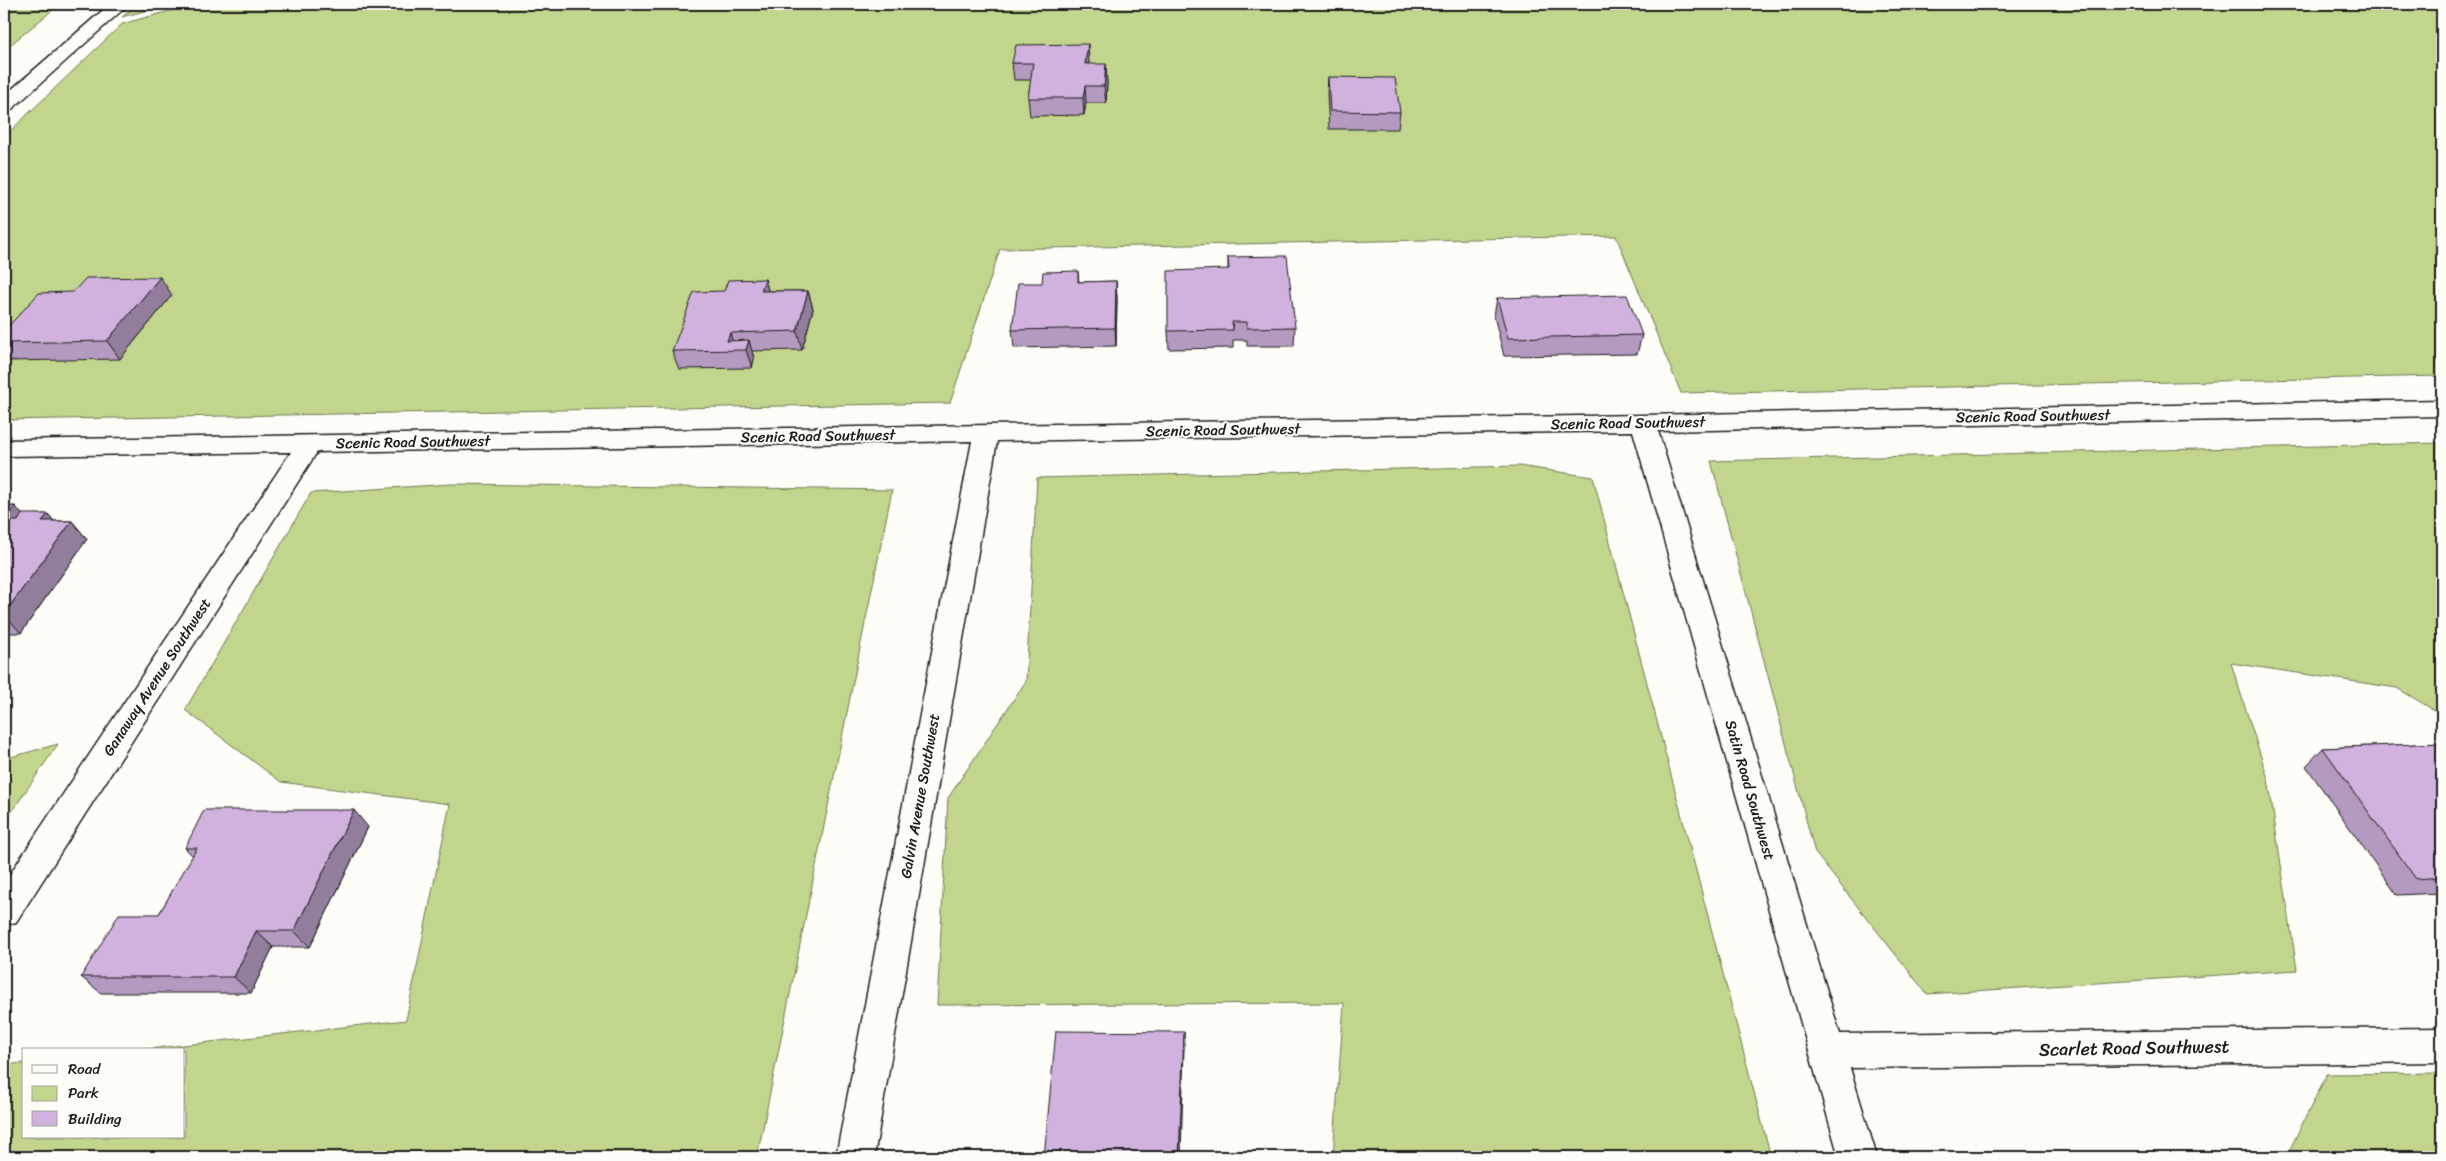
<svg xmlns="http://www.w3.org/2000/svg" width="2446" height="1161" font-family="Sriracha,sans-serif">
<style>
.green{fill:#c1d68c;stroke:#6e7954}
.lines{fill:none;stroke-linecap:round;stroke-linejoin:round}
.minor-casing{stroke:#1c1c1c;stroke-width:3}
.minor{fill:#fdfcf7;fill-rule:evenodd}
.wall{fill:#b499c0;stroke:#1c1c1c}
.shaded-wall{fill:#927d9c;stroke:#1c1c1c}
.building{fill:#d1b2df;stroke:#1c1c1c}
.labels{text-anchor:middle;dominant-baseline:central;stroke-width:4;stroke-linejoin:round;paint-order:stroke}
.street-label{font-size:15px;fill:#1c1c1c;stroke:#fdfcf7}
.near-street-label{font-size:18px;fill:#1c1c1c;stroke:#fdfcf7}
</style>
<rect width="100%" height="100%" fill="#fdfcf7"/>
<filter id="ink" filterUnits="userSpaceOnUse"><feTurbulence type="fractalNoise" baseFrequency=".02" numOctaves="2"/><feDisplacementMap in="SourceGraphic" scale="10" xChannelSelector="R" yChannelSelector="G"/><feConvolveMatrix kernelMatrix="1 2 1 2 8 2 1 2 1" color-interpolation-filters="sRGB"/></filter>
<g filter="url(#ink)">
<g class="green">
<path d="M 4,4 L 60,4 L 4,50 Z"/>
<path d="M 138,4 L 171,4 L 122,17 Z"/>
<path d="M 195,4 L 2442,4 L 2442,376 L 1681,393 L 1616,236 L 1000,249 L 950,403 L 4,420 L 4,137 L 122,24 Z"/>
<path d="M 2442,443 L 2442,715 L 2397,688 L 2231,663 L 2268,779 L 2297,970 L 1927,994 L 1815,853 L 1711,461 Z"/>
<path d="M 1519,466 L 1593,477 L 1771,1157 L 1333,1157 L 1344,1003 L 937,1005 L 948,798 L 1026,681 L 1037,478 Z"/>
<path d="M 452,484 L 892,490 L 757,1157 L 4,1157 L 4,1065 L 24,1063 L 24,1137 L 184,1137 L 184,1050 L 139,1050 L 406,1020 L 450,804 L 281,782 L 185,710 L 311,493 Z"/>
<path d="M 58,744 L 4,823 L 4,759 Z"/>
<path d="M 2442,1073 L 2442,1157 L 2286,1157 L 2327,1074 Z"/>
</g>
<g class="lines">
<defs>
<g id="minor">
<path d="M 110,4 L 129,4 L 11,110 L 4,112 L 4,96 Z"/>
<path d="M 2442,400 L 2442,416 L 1658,431 L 1840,1034 L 2442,1028 L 2442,1062 L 1850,1068 L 1877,1157 L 1839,1157 L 1633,431 L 997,441 L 874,1157 L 836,1157 L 972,441 L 317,452 L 16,922 L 4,926 L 4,883 L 291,452 L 4,456 L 4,440 L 1643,415 Z"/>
</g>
</defs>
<use href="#minor" class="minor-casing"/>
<use href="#minor" class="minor"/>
</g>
<g class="wall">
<path d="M 1089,61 L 1088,64 L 1107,81 L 1106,103 L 1086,103 L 1084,115 L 1030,116 L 1028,98 L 1031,80 L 1014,80 L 1012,63 Z"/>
<path d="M 1328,77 L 1400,112 L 1398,129 L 1329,129 L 1327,94 Z"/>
<path d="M 1228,257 L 1295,327 L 1294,346 L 1247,346 L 1247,340 L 1233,340 L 1233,348 L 1169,349 L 1168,331 L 1228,269 Z"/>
<path d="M 1078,271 L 1079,282 L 1116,281 L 1117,300 L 1116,346 L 1014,348 L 1012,330 L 1042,283 Z"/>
<path d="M 765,279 L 768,291 L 808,291 L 813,309 L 802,350 L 752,351 L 754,359 L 752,368 L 679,369 L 672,351 L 724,291 Z"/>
<path d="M 172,295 L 120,359 L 8,361 L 4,356 L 4,331 Z"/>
<path d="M 1497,298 L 1642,335 L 1637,354 L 1504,356 L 1494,316 Z"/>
<path d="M 15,506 L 22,515 L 48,514 L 54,521 L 72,521 L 87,539 L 21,633 L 4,633 L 4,507 Z"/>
<path d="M 2442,743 L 2442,893 L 2397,895 L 2306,766 L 2323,748 Z"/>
<path d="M 368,827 L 310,947 L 273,947 L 251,993 L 101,993 L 81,977 L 159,914 L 193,856 L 185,848 Z"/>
</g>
<g class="shaded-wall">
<path d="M 1088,44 L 1089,61 L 1087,81 L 1085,64 Z"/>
<path d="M 1106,64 L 1107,81 L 1106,103 L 1104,86 Z"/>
<path d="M 1085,86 L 1086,103 L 1084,115 L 1083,98 Z"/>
<path d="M 160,277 L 172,295 L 120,359 L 107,341 Z"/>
<path d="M 765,279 L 770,297 L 761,291 Z"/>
<path d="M 1116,281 L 1117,300 L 1116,346 L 1115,328 Z"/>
<path d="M 808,291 L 813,309 L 802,350 L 797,331 Z"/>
<path d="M 730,333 L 735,350 L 727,341 Z"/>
<path d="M 749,340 L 754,359 L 752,368 L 746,350 Z"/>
<path d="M 15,506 L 31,525 L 4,521 Z"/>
<path d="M 48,514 L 63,532 L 42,521 Z"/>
<path d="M 72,521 L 87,539 L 21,633 L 4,614 Z"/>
<path d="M 354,810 L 368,827 L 310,947 L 294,931 Z"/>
<path d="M 256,931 L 273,947 L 251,993 L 234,977 Z"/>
<path d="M 1184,1032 L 1184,1047 L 1181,1157 L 1179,1157 Z"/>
</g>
<g class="building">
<path d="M 1088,44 L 1085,64 L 1106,64 L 1104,86 L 1085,86 L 1083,98 L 1028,98 L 1033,63 L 1012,63 L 1016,45 Z"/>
<path d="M 1328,77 L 1395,78 L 1400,112 L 1330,111 Z"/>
<path d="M 1287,256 L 1295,327 L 1247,328 L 1247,322 L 1232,322 L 1233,330 L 1168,331 L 1168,271 L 1229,269 L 1228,257 Z"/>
<path d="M 1078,271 L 1078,282 L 1116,281 L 1115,328 L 1012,330 L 1018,283 L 1042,283 L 1043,272 Z"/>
<path d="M 160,277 L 107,341 L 4,343 L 4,331 L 39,293 L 73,292 L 86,278 Z"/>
<path d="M 765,279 L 761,291 L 808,291 L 797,331 L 730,333 L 727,341 L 749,340 L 746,350 L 672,351 L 694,292 L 724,291 L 728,280 Z"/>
<path d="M 1627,295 L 1642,335 L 1508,338 L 1497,298 Z"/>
<path d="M 15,506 L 4,521 L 4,507 Z"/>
<path d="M 22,514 L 48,514 L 42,521 L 72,521 L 4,614 L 4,521 L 18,521 Z"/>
<path d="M 2442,743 L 2442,877 L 2416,879 L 2323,748 Z"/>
<path d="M 204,810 L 354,810 L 294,931 L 256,931 L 234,977 L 81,977 L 119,914 L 159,914 L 197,848 L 185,848 Z"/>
<path d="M 1056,1031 L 1184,1032 L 1179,1157 L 1044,1157 Z"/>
</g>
</g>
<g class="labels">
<g class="street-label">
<text transform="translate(2033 416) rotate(-1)">Scenic Road Southwest</text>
<text transform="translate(1628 423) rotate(-1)">Scenic Road Southwest</text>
<text transform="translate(1223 430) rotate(-1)">Scenic Road Southwest</text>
<text transform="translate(818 436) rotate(-1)">Scenic Road Southwest</text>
<text transform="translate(413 442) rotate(-1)">Scenic Road Southwest</text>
<text transform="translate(157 677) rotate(-57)">Ganaway Avenue Southwest</text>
<text transform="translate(1750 790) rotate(74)">Satin Road Southwest</text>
<text transform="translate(920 796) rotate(-80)">Galvin Avenue Southwest</text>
</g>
<g class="near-street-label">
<text transform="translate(2134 1048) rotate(-1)">Scarlet Road Southwest</text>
</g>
</g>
<rect width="2446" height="1161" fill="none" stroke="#fdfcf7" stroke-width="20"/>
<rect x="10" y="10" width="2426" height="1141" fill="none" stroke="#1c1c1c" stroke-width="2" filter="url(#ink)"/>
<rect x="22" y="1048" width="162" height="90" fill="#fdfcf7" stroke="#a3a29f"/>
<rect x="32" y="1065" width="25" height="8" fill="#fdfcf7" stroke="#a3a29f"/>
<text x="68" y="1074" font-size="15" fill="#1c1c1c">Road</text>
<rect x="32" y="1086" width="25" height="15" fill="#c1d68c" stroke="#a3a29f"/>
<text x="68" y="1098" font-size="15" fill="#1c1c1c">Park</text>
<rect x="32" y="1111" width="25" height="15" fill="#d1b2df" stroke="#a3a29f"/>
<text x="68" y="1124" font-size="15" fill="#1c1c1c">Building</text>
</svg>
